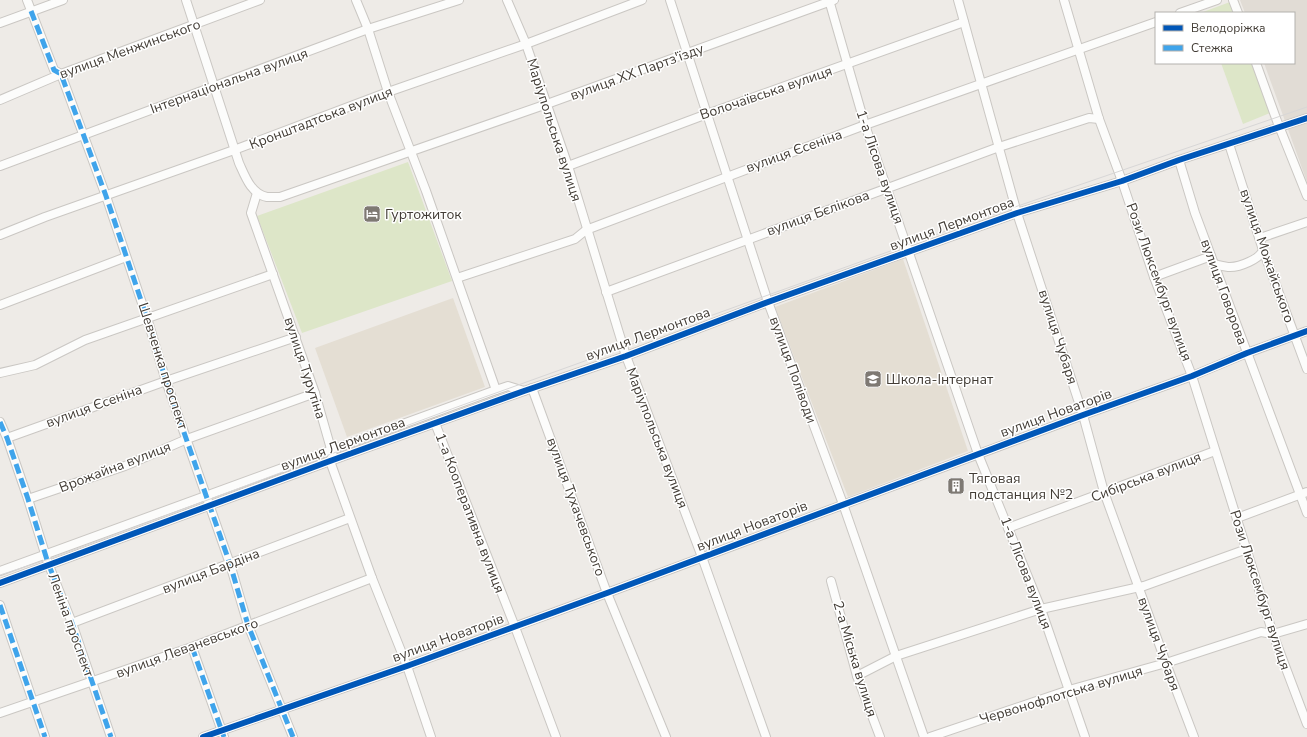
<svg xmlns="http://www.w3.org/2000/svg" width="1307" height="737" font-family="'Nunito Sans',sans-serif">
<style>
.residential{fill:#e1dcd5}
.education{fill:#e4ded3}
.green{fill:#dde6c8}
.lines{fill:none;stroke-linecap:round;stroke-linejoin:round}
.minor-casing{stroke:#cac7c3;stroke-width:10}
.minor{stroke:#fcfcfb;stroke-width:8}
.tram{stroke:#d8d7d7;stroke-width:1}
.quiet{stroke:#3fa4eb;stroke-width:5;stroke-dasharray:10 5;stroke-linecap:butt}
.cycleway-casing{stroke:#fff;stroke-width:8}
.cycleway{stroke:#0057b8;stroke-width:6}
.labels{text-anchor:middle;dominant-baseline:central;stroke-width:3;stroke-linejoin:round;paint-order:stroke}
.street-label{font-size:14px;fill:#423c35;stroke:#fff}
.poi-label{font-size:14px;fill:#423c35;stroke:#fff;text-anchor:start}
</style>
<rect width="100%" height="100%" fill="#eeebe7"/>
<path class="residential" d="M 1240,0 L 1307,0 L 1307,182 L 1264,63 L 1294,63 L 1294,13 L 1245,13 Z"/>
<g class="education">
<path d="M 903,259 L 968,451 L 848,497 L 775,307 Z"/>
<path d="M 453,298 L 485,387 L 347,437 L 315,348 Z"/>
</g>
<g class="green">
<path d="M 1230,2 L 1234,13 L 1204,13 L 1203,12 Z"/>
<path d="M 1221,63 L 1252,63 L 1270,113 L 1243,124 Z"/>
<path d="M 408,162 L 452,281 L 302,333 L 257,216 Z"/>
</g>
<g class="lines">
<defs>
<g id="minor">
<path d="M 27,0 L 54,70 L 61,74 L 106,196 L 147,318 L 166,381 L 230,564 L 248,625 L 293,737"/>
<path d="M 186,0 L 239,163 C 245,176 251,194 267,197 C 271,197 276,197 280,197 L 547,104 L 834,0"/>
<path d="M 356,0 L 368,29 L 388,92 L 426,191 L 496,390 L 508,386 L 524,391"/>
<path d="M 507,0 L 526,44 L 568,166 L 626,356 L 702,557 L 766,737"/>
<path d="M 670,0 L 768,302 L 843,504 L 924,737"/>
<path d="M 829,0 L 865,125 L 978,454 L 1041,609 L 1085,737"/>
<path d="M 958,0 L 1017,213 L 1083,415 L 1104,492 L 1166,663 L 1194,737"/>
<path d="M 1064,0 L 1099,119 L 1122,181 L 1154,277 L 1192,376 L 1273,634 L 1307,724"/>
<path d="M 1233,0 L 1238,13"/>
<path d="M 1180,13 L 1217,0"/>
<path d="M 0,23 L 63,0"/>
<path d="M 1256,63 L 1277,121 L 1307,196"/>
<path d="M 0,100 L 61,74 L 260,0"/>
<path d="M 1229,144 L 1263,250 L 1307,369"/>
<path d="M 1179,160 L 1195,213 L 1307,513"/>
<path d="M 0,166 L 368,29 L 459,0"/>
<path d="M 568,166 L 707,114 L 964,22"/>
<path d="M 257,193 L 251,213 L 315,393 L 333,456 L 330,461 L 372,578 L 407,666 L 431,737"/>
<path d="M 0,235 L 45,217 L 234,150 L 388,92 L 526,44 L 642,0"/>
<path d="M 1260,238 L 1307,222"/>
<path d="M 1214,264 C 1219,265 1225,267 1230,267 C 1240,267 1260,259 1263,250"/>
<path d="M 1154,277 L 1211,256"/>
<path d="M 457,278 L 575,239 L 586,230 L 865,125 L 1156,22"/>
<path d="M 606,292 L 999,147 L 1089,118 L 1099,119"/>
<path d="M 0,305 L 126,257"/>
<path d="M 0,373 L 35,365 L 85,340 L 273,274"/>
<path d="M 532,388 L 607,593 L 666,737"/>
<path d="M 0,422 L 7,438 L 28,499 L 48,563 L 72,623 L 111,737"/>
<path d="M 435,423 L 515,627 L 556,737"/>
<path d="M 7,438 L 166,381 L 296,337"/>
<path d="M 28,499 L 125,466 L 187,439 L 315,393"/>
<path d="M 1237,518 L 1307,492"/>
<path d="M 1008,528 L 1215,451"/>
<path d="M 0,571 L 496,390"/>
<path d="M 831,581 L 857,676 L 880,737"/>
<path d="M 0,583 L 330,461 L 524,391 L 626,356 L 768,302 L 1017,213 L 1122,181 L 1179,160 L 1307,118"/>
<path d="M 0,605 L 45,737"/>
<path d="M 72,623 L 350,518"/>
<path d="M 192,647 L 224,737"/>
<path d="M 857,676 L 896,656 L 1041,609 L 1144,586 L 1247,549"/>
<path d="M 0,713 L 192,647 L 372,578"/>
<path d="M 203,737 L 407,666 L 607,593 L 1083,415 L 1192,376 L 1247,353 L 1307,331"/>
<path d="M 930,737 L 1069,690 L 1166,663 L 1261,632 L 1273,634 L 1307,624"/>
</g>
</defs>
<use href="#minor" class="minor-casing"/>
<use href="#minor" class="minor"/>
<path class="tram" d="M 0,575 L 52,558 L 457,407 L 971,222 L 1307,107"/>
<g class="quiet">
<path d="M 31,11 L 54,70 L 61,74 L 106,196 L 147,318 L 166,381 L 230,564 L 248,625 L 293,737"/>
<path d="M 0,422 L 7,438 L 28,499 L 48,563 L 72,623 L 111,737"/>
<path d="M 0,605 L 45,737"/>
<path d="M 192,647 L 224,737"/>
</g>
<defs>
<g id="cycleway">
<path d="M 0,583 L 330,461 L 524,391 L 626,356 L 768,302 L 1017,213 L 1122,181 L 1179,160 L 1307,118"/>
<path d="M 203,737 L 407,666 L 607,593 L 1083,415 L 1192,376 L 1247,353 L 1307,331"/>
</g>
</defs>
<use href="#cycleway" class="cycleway-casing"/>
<use href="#cycleway" class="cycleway"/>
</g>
<defs>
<symbol id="hotel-square" viewBox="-11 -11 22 22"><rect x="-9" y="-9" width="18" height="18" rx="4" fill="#7e7973" stroke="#fff"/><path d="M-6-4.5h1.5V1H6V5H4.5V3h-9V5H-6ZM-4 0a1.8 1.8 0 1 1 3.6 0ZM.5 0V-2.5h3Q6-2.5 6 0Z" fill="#fff"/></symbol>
<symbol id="school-square" viewBox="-11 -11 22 22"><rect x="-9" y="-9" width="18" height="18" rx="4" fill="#7e7973" stroke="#fff"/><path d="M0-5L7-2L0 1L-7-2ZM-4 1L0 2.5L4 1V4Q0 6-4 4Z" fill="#fff"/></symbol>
<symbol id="building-square" viewBox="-11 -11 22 22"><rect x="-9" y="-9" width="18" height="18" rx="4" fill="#7e7973" stroke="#fff"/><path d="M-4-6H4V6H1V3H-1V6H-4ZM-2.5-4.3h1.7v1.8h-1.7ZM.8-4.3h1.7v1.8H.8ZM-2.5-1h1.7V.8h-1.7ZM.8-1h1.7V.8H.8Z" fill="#fff"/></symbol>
</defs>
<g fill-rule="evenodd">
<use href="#hotel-square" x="362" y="204" width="20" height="20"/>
<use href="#school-square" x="863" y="369" width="20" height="20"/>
<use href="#building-square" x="946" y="476" width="20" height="20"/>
</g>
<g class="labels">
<g class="street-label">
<text transform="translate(130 49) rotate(-20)">вулиця Менжинського</text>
<text transform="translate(637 72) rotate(-20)">вулиця XX Партз'їзду</text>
<text transform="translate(229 81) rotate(-20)">Інтернаціональна вулиця</text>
<text transform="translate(766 93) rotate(-19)">Волочаївська вулиця</text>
<text transform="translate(321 118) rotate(-21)">Кронштадтська вулиця</text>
<text transform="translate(554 130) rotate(72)">Маріупольська вулиця</text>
<text transform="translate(794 151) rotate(-20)">вулиця Єсеніна</text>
<text transform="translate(880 167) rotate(71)">1-а Лісова вулиця</text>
<text transform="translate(818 213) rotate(-20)">вулиця Бєлікова</text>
<text transform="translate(952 224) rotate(-20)">вулиця Лермонтова</text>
<text transform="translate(1267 256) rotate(71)">вулиця Можайського</text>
<text transform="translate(1159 282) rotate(70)">Рози Люксембург вулиця</text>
<text transform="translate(1224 292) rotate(70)">вулиця Говорова</text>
<text transform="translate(648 334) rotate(-20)">вулиця Лермонтова</text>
<text transform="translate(1058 337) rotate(72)">вулиця Чубаря</text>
<text transform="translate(163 366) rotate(72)">Шевченка проспект</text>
<text transform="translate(305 368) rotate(72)">вулиця Турутіна</text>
<text transform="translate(793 370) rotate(70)">вулиця Поліводи</text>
<text transform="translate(94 406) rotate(-20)">вулиця Єсеніна</text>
<text transform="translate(1056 413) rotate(-20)">вулиця Новаторів</text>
<text transform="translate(657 438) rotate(69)">Маріупольська вулиця</text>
<text transform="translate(343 444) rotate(-20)">вулиця Лермонтова</text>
<text transform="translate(115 467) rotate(-21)">Врожайна вулиця</text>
<text transform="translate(1146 477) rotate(-21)">Сибірська вулиця</text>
<text transform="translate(576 507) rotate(70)">вулиця Тухачевського</text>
<text transform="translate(470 513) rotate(69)">1-а Кооперативна вулиця</text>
<text transform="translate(752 526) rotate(-21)">вулиця Новаторів</text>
<text transform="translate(211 571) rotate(-21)">вулиця Бардіна</text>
<text transform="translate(1026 573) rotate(69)">1-а Лісова вулиця</text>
<text transform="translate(1260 590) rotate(72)">Рози Люксембург вулиця</text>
<text transform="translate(71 625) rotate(70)">Леніна проспект</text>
<text transform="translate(448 638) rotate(-20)">вулиця Новаторів</text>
<text transform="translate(1159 644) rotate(70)">вулиця Чубаря</text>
<text transform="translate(187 648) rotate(-20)">вулиця Леваневського</text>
<text transform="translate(855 659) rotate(73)">2-а Міська вулиця</text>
<text transform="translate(1061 695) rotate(-17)">Червонофлотська вулиця</text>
</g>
<g class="poi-label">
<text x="385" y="214">Гуртожиток</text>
<text x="886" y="379">Школа-Інтернат</text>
<text x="969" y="478">Тяговая<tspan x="969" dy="16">подстанция №2</tspan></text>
</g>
</g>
<rect x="1155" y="12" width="140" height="52" fill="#ffffff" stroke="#b3b1ae"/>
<rect x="1163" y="25" width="20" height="6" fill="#0057b8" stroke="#b3b1ae"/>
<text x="1191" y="32" font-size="12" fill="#423c35">Велодоріжка</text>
<rect x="1163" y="45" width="20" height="6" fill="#3fa4eb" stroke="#b3b1ae"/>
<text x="1191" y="52" font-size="12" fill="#423c35">Стежка</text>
</svg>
